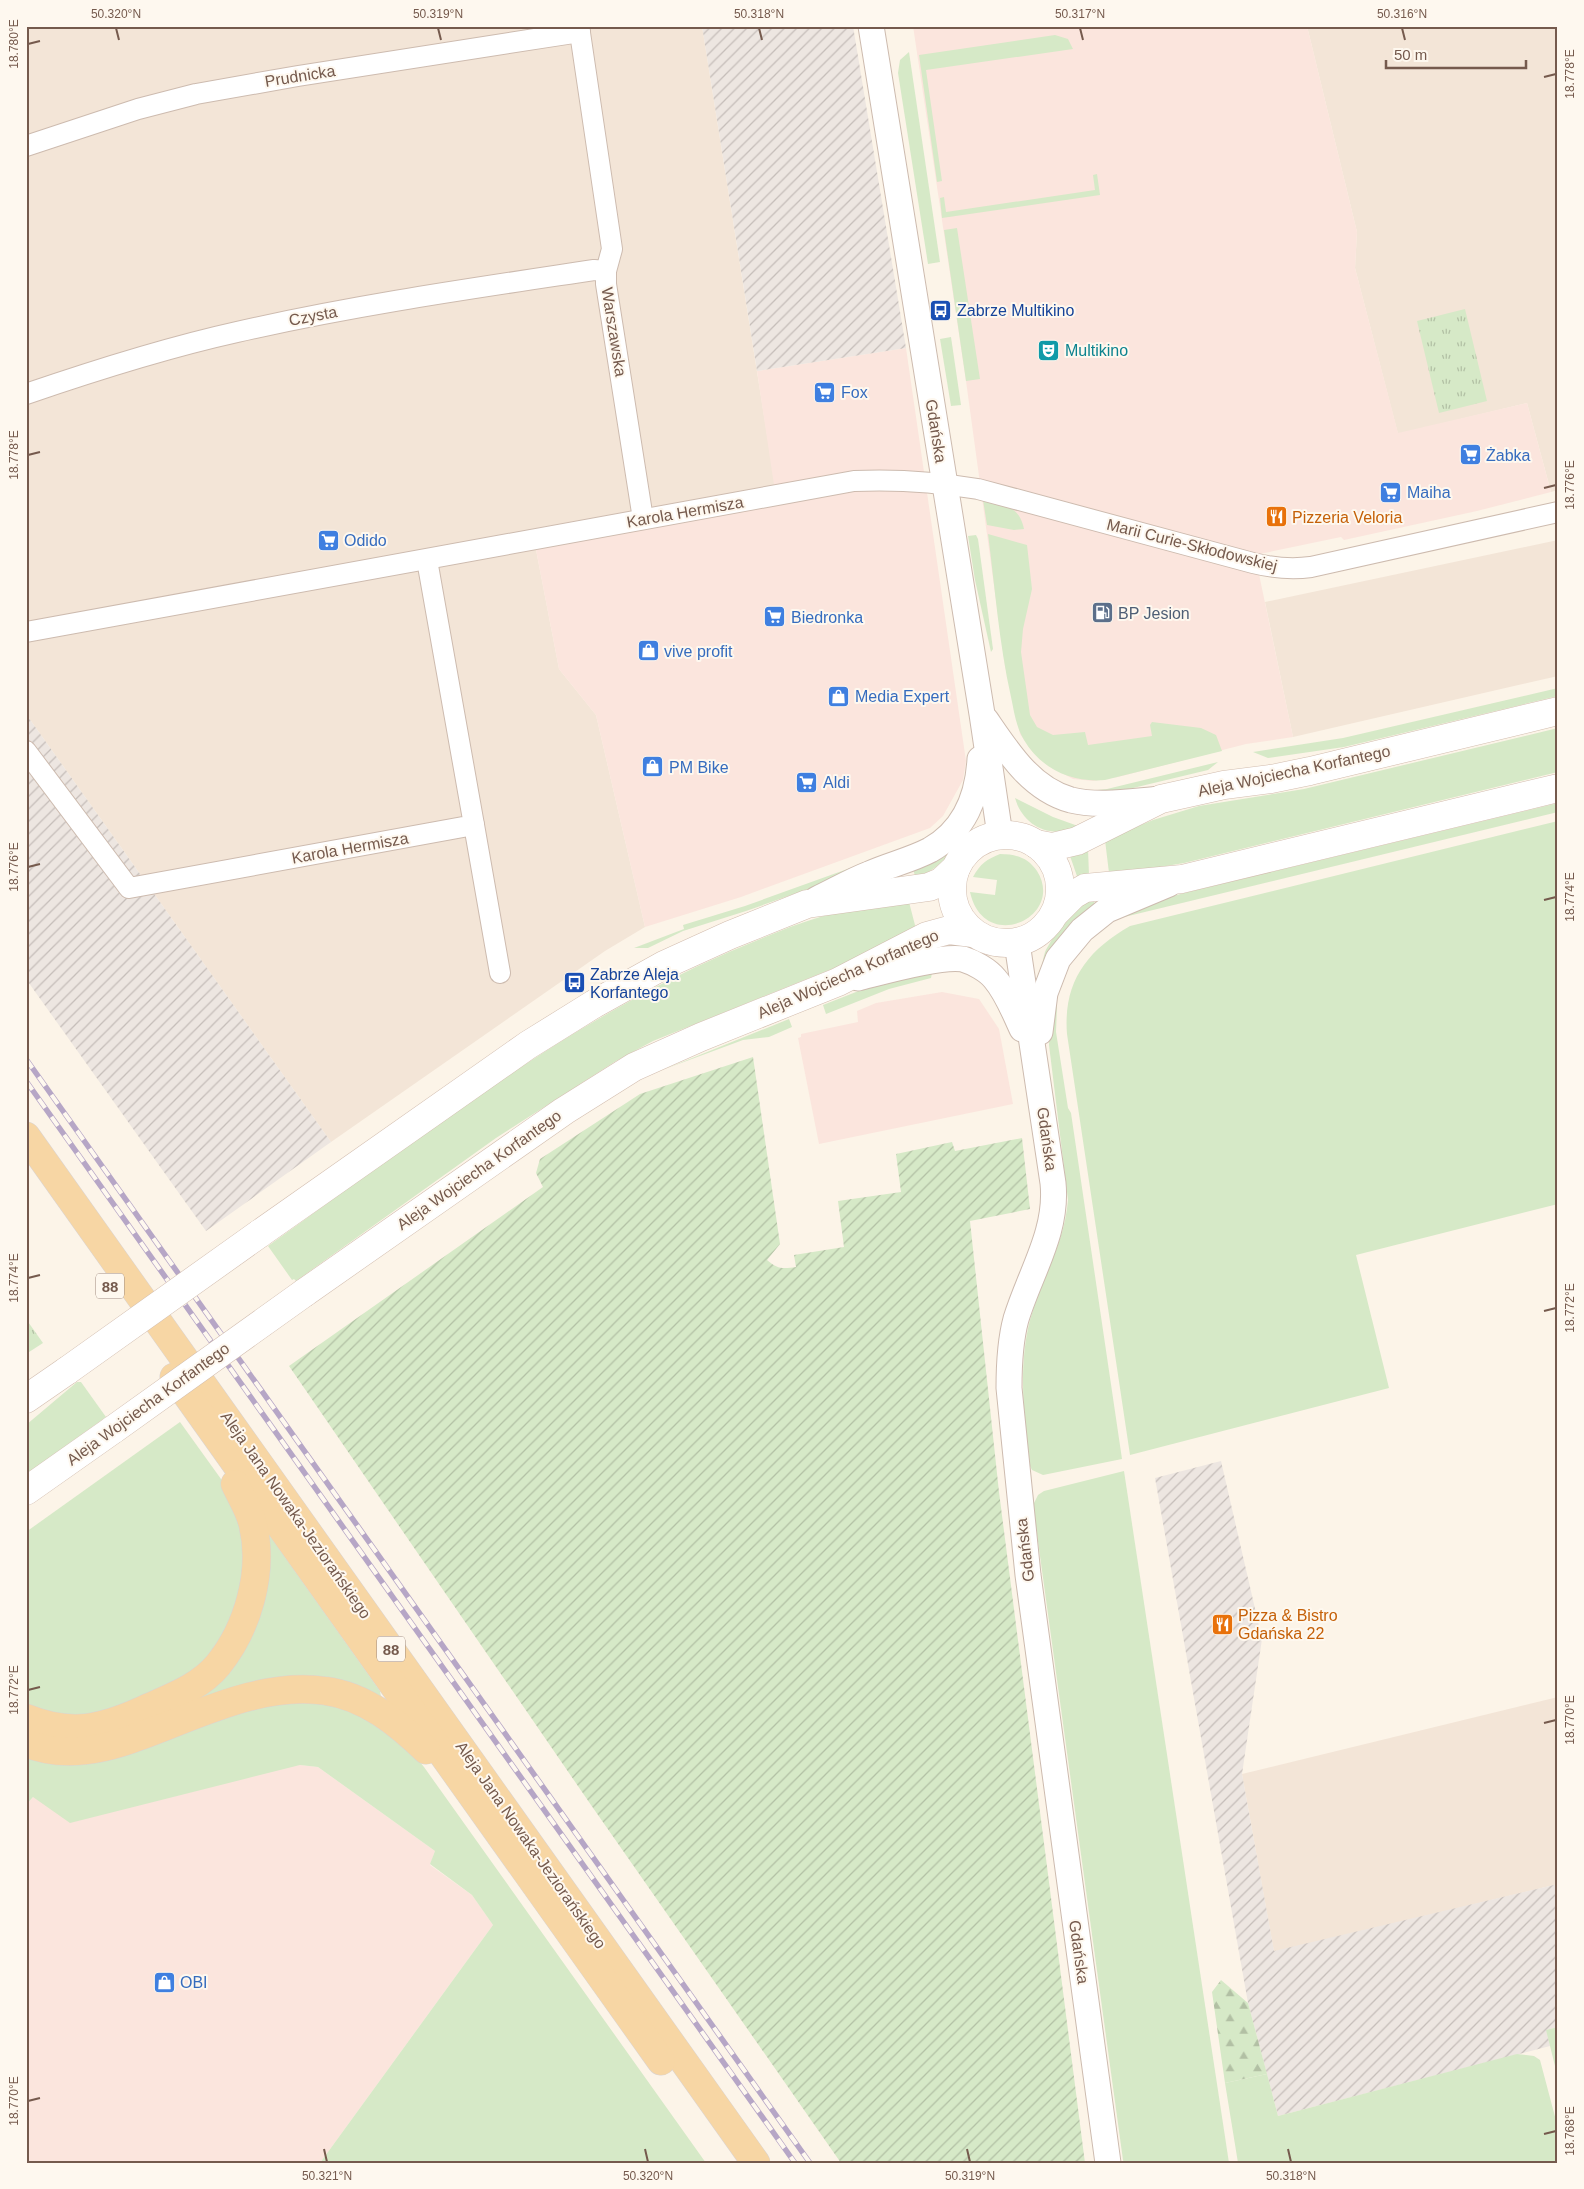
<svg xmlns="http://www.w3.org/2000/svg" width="1584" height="2189" font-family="Helvetica,sans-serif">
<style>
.residential{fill:#f3e5d7}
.commercial{fill:#fbe5dd}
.industrial{fill:url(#industrial-furrows)}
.grass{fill:#d6e9c7}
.forest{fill:url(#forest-firs)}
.park{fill:url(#park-tufts)}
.garden{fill:url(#garden-furrows)}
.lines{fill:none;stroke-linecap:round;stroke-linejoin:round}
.minor-casing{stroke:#cdbbaf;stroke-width:22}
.tertiary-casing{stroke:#cdbbaf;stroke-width:27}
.secondary-casing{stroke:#d2bdaf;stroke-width:29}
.primary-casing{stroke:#dbd4d1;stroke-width:29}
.minor{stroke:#fff;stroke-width:20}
.tertiary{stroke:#fff;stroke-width:25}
.secondary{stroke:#fff;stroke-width:28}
.primary{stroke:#f7d6a4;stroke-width:28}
.rail-casing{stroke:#b6a6c6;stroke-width:5.5}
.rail{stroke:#fef8ef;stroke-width:4;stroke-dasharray:11;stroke-linecap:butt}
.secondary-bridge-casing{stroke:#d2bdaf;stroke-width:29;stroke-linecap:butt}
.secondary-bridge{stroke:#fff;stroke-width:28}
.ticks{fill:none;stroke:#755a4d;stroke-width:2}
.labels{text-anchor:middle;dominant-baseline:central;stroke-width:4;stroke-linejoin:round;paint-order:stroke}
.shield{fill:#fef8ef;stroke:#9e897e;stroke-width:1}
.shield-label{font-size:15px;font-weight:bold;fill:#755a4d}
.street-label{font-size:16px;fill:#755a4d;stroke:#fef8ef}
.transit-label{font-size:16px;fill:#164399;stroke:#fef8ef;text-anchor:start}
.culture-label{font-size:16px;fill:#0d838f;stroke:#fef8ef;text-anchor:start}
.shop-label{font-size:16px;fill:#366cbe;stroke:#fef8ef;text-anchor:start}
.food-label{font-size:16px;fill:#c56008;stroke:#fef8ef;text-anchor:start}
.service-label{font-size:16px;fill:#4e5e75;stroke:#fef8ef;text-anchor:start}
.neatline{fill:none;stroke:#755a4d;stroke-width:2}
.ticks-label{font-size:12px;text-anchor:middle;fill:#755a4d}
</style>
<defs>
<pattern id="industrial-furrows" width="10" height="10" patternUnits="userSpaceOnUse" patternTransform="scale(1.25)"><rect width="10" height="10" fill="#ede6e1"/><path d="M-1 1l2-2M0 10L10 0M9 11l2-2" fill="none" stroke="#c5bdb9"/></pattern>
<pattern id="forest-firs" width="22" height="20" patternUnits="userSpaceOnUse" patternTransform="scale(1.25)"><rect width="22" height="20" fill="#d6e9c7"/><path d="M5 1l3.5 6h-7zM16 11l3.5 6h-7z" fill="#b2c0a4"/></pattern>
<pattern id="park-tufts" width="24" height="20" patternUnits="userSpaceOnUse" patternTransform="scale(1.25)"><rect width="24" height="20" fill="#d6e9c7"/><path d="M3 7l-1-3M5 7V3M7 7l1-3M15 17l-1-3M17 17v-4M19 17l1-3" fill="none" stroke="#b2c0a4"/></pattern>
<pattern id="garden-furrows" width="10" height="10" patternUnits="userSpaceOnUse" patternTransform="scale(1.25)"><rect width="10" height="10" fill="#d6e9c7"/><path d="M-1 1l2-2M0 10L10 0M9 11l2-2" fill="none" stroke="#b2c0a4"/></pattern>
</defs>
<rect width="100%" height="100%" fill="#fcf4e8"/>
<g class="residential">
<path d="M 26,26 L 702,26 L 775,485 L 532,529 L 559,669 L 596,715 L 645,927 L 605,951 L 331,1142 L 26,714 Z"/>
<path d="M 1307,26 L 1558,26 L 1558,490 L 1551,492 L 1527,403 L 1398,434 L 1355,268 L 1357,232 Z"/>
<path d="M 1558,540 L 1558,676 L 1293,737 L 1265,602 Z"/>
<path d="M 1558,1697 L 1558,1884 L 1274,1952 L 1242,1774 Z"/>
</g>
<g class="commercial">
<path d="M 913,26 L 1307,26 L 1357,232 L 1355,268 L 1398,433 L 1527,403 L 1551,492 L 1477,511 L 1344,540 L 1341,537 L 1255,555 L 1293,737 L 1246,744 L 1118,777 L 1093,781 L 1073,779 L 1047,765 L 1032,751 L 1020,734 L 1005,666 L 966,381 Z"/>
<path d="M 906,348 L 966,761 L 963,780 L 943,816 L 930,828 L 741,897 L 645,927 L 596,715 L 559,669 L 532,529 L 774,485 L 757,371 Z"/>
<path d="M 942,992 L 979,999 L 999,1029 L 1013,1104 L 819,1144 L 798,1038 L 801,1037 L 801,1034 L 858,1022 L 857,1011 L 876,1003 Z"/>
<path d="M 300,1765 L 318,1767 L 435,1851 L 430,1865 L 472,1895 L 493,1925 L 320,2163 L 26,2163 L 26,1805 L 33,1797 Z"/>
</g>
<g class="industrial">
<path d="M 702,26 L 853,26 L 906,348 L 757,371 Z"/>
<path d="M 26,714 L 331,1142 L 206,1231 L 26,979 Z"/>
<path d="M 1221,1461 L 1262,1639 L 1242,1774 L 1274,1951 L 1558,1884 L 1558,2027 L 1547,2030 L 1550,2046 L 1278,2116 L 1248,2003 L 1155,1478 Z"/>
</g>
<g class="grass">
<path d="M 1055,35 L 1068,39 L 1073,49 L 926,70 L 942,181 L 937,182 L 919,55 Z"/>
<path d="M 909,52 L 940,262 L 928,264 L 898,73 L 900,60 Z"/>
<path d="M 1097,174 L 1100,195 L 942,218 L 940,198 L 944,197 L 946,212 L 1095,190 L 1093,175 Z"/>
<path d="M 957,228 L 980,379 L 966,381 L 944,230 Z"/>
<path d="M 951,337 L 961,405 L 951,406 L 940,339 Z"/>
<path d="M 983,500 C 1004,506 1019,505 1024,529 L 1014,530 L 987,525 Z"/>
<path d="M 988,534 L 1027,545 L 1032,589 L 1023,629 L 1021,652 L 1030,715 L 1037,727 L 1053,735 L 1085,732 L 1088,745 L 1152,736 L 1150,725 L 1152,722 L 1201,728 L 1216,735 L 1222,751 L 1105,780 C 1072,783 1041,769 1024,740 C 1016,727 1014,711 1011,697 C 999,643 995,588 988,534 Z"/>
<path d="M 976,535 L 978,539 L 993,649 L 991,652 L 975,580 L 968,536 Z"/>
<path d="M 1558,688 L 1558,696 L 1344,747 L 1268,758 L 1253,752 L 1343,738 Z"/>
<path d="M 1558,728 L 1558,772 L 1184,863 L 1148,869 L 1109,873 L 1105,840 L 1153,820 L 1199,806 L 1304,789 Z"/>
<path d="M 1218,762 L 1208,770 L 1108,794 L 1088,791 L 1107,789 Z"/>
<path d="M 1015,798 L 1053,817 L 1078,826 C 1051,840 1023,826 1015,798 Z"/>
<path d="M 1558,803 L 1558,812 L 1120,918 L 1131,908 L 1184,893 Z"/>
<path d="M 1558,821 L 1558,1204 L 1356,1255 L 1389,1388 L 1130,1455 L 1067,1034 C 1063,983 1086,951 1130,926 Z"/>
<path d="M 955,845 C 945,860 934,873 915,876 L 912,865 Z"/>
<path d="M 1088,849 L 1089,875 L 1078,879 L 1070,856 Z"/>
<path d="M 892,853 L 811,888 L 746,911 L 683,931 L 648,948 L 634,948 L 684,929 L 683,925 L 745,906 Z"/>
<path d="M 1000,854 C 1016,854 1028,858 1037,871 C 1066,917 984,955 970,892 L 995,895 L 997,880 L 973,877 C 980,864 987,859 1000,854 Z"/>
<path d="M 1094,899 L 1095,910 L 1041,972 C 1042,965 1043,959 1045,952 C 1052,936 1077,905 1094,899 Z"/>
<path d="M 909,902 L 916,929 L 864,956 L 653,1041 L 616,1061 L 496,1138 L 296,1281 L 294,1279 L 292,1280 L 268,1246 C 416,1141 561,1025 729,952 C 759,940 789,926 820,917 C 849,909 880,906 909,902 Z"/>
<path d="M 933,968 L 931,978 L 889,989 L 826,1014 L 823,1005 L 889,979 Z"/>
<path d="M 1055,1000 L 1057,1006 L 1056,1032 L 1068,1108 L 1071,1113 L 1122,1459 L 1043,1475 L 1032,1470 L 1029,1464 C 1024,1417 1018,1366 1030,1320 C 1042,1277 1064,1246 1068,1200 L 1049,1045 L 1050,1024 Z"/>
<path d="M 789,1019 L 792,1027 L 769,1037 L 743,1040 L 665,1069 Z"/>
<path d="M 77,1382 L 81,1382 L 106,1417 L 26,1474 L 26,1425 Z"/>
<path d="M 180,1422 L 226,1486 L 247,1545 L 240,1607 L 202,1668 L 98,1719 L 26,1710 L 26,1532 Z"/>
<path d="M 1124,1471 L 1229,2163 L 1124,2163 L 1123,2160 L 1033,1505 L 1038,1495 L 1044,1491 Z"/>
<path d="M 267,1532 L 380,1691 L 381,1697 L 217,1697 L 36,1732 L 203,1689 Z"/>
<path d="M 339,1701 L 410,1750 L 424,1767 L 706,2163 L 320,2163 L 493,1925 L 472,1895 L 430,1864 L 435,1851 L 318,1767 L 300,1765 L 70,1823 L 33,1797 L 26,1805 L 26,1754 L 257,1703 Z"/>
<path d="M 1558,2027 L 1558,2078 L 1546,2030 Z"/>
<path d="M 1517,2054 L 1534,2056 L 1540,2060 L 1558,2128 L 1558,2163 L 1238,2163 L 1225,2083 L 1267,2074 L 1278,2116 Z"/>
</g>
<path class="forest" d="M 1221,1980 L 1248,2003 L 1267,2074 L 1225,2083 L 1212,1992 Z"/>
<g class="park">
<path d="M 1465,309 L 1487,401 L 1439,413 L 1417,321 Z"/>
<path d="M 26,1319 L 43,1343 L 26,1354 Z"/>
</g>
<path class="garden" d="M 753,1057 L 780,1244 L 767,1260 C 777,1269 783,1269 796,1267 L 794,1255 L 844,1247 L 838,1201 L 901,1192 L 896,1154 L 952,1142 L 955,1151 L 1022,1138 L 1030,1209 L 970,1221 L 999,1492 L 1085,2163 L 841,2163 L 591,1805 L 289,1366 L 543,1187 L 536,1173 L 540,1159 L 640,1094 Z"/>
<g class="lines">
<defs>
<g id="minor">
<path d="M 579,26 L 612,249 L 606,271 L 606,284 L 643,519"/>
<path d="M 26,146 L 138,109 L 196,94 L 298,76 L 580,32"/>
<path d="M 26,394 C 96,370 165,348 237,332 C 355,305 475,288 594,270 L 606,271"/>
<path d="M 26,632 L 854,481 C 896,479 937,482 978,489 L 1253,563 C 1273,568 1290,570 1311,567 L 1558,512"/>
<path d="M 26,751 L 129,888 L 474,825 L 427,560"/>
<path d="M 474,825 L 500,973"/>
</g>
<g id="tertiary">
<path d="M 871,26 L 982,714 L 1000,835"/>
<path d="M 986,720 C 1008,752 1031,789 1071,800 C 1099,807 1133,801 1161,799"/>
<path d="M 817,899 C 834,891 851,881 869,874 C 889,865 911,860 930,850 C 964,831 978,796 980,759"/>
<path d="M 1017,943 L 1053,1183 C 1058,1232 1030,1273 1016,1319 C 1010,1341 1009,1365 1009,1388 L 1028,1575 L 1108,2163"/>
<path d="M 858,978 C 882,972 940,955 963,959 C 973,962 988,970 995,979 C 1007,993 1014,1012 1022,1029"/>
<path d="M 1040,1032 L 1045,993 L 1058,959 L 1082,930 L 1107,910 L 1169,884"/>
</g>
<g id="secondary">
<circle cx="1006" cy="889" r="54"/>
<path d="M 1036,844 L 1052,847 L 1077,841 L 1161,799 L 1224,785 L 1271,779 L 1310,771 L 1558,711"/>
<path d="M 1056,912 L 1073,895 L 1085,888 L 1182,879 L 1558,788"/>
<path d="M 259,1234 L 528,1045 L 594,1004 L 664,965 L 730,935 L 807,904 L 929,887 L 941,882 L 956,868"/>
<path d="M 304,1293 L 564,1111 L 634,1067 L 701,1037 L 838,982 L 927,936 L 949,930 L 973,933"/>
<path d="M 26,1399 L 68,1370"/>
<path d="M 26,1491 L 114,1429"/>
</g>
<g id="primary">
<path d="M 26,1136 L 756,2163"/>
<path d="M 174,1377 L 661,2061"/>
<path d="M 26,1718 C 71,1736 101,1729 143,1710 C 169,1698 199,1688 218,1665 C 248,1628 264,1572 253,1525 C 250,1511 241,1497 235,1484"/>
<path d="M 26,1743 C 63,1759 104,1750 140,1736 C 198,1715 263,1681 326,1691 C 365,1696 399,1724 426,1750"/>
</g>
</defs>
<use href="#minor" class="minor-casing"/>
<use href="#tertiary" class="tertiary-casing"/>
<use href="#secondary" class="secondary-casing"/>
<use href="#primary" class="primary-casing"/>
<use href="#minor" class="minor"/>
<use href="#tertiary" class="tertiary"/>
<use href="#secondary" class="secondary"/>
<use href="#primary" class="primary"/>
<defs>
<g id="rail">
<path d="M 26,1059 L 810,2163"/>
<path d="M 26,1081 L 795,2163"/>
</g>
</defs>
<use href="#rail" class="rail-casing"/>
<use href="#rail" class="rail"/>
<defs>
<g id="secondary-bridge">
<path d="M 68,1370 L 259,1234"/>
<path d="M 114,1429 L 304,1293"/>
</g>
</defs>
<use href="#secondary-bridge" class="secondary-bridge-casing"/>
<use href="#secondary-bridge" class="secondary-bridge"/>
</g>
<path class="ticks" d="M 116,28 L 119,40M 438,28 L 441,40M 759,28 L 762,40M 1080,28 L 1083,40M 1402,28 L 1405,40M 28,44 L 40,41M 1544,77 L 1556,74M 28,455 L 40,452M 1544,488 L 1556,485M 28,867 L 40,864M 1544,900 L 1556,897M 28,1278 L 40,1275M 1544,1311 L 1556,1308M 28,1690 L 40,1687M 1544,1723 L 1556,1720M 28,2101 L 40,2098M 1544,2134 L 1556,2131M 324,2149 L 327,2162M 645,2149 L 648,2162M 967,2149 L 970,2162M 1288,2149 L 1291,2162"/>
<defs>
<symbol id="bus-square" viewBox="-11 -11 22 22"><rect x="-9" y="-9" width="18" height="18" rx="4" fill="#1a4fb4" stroke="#fef8ef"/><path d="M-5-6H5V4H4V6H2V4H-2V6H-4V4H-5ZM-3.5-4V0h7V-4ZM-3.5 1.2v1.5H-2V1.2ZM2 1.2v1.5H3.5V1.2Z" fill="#fff"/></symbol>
<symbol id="theatre-square" viewBox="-11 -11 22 22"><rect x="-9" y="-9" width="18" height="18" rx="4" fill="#0f9aa8" stroke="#fef8ef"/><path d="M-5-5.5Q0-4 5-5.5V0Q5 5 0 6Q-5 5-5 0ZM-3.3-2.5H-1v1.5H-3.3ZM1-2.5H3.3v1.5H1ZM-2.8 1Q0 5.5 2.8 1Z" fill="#fff"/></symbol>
<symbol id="supermarket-square" viewBox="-11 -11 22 22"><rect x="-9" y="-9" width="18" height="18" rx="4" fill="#3f7fe0" stroke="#fef8ef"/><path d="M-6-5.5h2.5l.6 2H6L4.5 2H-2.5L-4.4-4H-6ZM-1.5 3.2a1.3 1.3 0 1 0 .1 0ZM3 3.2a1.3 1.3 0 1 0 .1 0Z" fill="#fff"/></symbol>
<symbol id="restaurant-square" viewBox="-11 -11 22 22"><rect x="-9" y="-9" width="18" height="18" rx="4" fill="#e8710a" stroke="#fef8ef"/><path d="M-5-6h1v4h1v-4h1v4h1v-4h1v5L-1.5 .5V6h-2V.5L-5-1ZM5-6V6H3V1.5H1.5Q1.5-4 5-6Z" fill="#fff"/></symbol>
<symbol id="fuel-square" viewBox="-11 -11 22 22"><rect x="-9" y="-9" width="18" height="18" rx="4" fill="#5c6f8a" stroke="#fef8ef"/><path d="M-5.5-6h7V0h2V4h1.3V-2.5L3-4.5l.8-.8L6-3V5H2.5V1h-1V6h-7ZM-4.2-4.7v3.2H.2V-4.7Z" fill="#fff"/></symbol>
<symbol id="shop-square" viewBox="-11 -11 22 22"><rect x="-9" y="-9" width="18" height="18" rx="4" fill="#3f7fe0" stroke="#fef8ef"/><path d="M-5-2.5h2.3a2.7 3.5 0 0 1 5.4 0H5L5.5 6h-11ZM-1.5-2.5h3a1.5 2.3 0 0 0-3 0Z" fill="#fff"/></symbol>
</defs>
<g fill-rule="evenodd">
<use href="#bus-square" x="928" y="298" width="25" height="25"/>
<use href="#theatre-square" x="1036" y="338" width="25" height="25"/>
<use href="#supermarket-square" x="812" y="380" width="25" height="25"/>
<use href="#supermarket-square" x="1458" y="442" width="25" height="25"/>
<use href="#supermarket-square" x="1378" y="480" width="25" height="25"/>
<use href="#restaurant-square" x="1264" y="504" width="25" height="25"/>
<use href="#supermarket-square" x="316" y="528" width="25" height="25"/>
<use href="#fuel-square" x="1090" y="600" width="25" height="25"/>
<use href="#supermarket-square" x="762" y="604" width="25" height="25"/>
<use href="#shop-square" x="636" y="638" width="25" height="25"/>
<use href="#shop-square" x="826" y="684" width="25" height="25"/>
<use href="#shop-square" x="640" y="754" width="25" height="25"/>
<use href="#supermarket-square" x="794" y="770" width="25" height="25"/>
<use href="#bus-square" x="562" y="970" width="25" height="25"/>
<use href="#restaurant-square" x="1210" y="1612" width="25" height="25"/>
<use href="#shop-square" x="152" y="1970" width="25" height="25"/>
</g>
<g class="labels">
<g class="shield">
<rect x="96" y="1273.5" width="28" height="25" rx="4"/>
<rect x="377" y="1636.5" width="28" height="25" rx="4"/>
</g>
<g class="shield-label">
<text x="110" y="1286">88</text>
<text x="391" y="1649">88</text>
</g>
<g class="street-label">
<text transform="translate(300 76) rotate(-9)">Prudnicka</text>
<text transform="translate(313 316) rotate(-11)">Czysta</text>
<text transform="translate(614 332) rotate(81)">Warszawska</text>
<text transform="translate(936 431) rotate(81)">Gdańska</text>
<text transform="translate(685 512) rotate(-10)">Karola Hermisza</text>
<text transform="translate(1192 545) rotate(14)">Marii Curie-Skłodowskiej</text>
<text transform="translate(1294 771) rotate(-12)">Aleja Wojciecha Korfantego</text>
<text transform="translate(350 848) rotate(-10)">Karola Hermisza</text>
<text transform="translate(848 974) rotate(-24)">Aleja Wojciecha Korfantego</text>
<text transform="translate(1047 1139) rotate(82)">Gdańska</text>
<text transform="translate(479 1170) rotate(-35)">Aleja Wojciecha Korfantego</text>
<text transform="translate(148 1404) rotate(-36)">Aleja Wojciecha Korfantego</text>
<text transform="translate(296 1515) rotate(55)">Aleja Jana Nowaka-Jeziorańskiego</text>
<text transform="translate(1025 1550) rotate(-97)">Gdańska</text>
<text transform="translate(531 1845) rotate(55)">Aleja Jana Nowaka-Jeziorańskiego</text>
<text transform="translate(1079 1952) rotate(82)">Gdańska</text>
</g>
<g class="transit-label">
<text x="957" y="310">Zabrze Multikino</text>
<text x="590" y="974">Zabrze Aleja<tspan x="590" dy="18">Korfantego</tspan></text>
</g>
<g class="culture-label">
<text x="1065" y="350">Multikino</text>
</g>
<g class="shop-label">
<text x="841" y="392">Fox</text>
<text x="1486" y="455">Żabka</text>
<text x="1407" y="492">Maiha</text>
<text x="344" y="540">Odido</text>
<text x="791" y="617">Biedronka</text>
<text x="664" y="651">vive profit</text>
<text x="855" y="696">Media Expert</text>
<text x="669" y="767">PM Bike</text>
<text x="823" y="782">Aldi</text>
<text x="180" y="1982">OBI</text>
</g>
<g class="food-label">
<text x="1292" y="517">Pizzeria Veloria</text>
<text x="1238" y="1615">Pizza &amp; Bistro<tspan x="1238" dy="18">Gdańska 22</tspan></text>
</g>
<g class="service-label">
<text x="1118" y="613">BP Jesion</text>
</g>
</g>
<rect width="1584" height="2189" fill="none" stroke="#fef8ef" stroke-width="55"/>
<path d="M1386 60v8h140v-8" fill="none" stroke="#755a4d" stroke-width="2.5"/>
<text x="1394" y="60" font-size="15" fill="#755a4d" stroke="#fef8ef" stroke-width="4" paint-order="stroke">50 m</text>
<rect x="28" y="28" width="1528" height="2134" class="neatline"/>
<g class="ticks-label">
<text x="116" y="18">50.320°N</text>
<text x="438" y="18">50.319°N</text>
<text x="759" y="18">50.318°N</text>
<text x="1080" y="18">50.317°N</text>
<text x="1402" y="18">50.316°N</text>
<text transform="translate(14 44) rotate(-90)" y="4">18.780°E</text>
<text transform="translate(1570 74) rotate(-90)" y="4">18.778°E</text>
<text transform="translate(14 455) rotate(-90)" y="4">18.778°E</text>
<text transform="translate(1570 485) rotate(-90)" y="4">18.776°E</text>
<text transform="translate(14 867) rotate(-90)" y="4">18.776°E</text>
<text transform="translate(1570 897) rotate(-90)" y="4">18.774°E</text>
<text transform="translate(14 1278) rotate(-90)" y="4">18.774°E</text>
<text transform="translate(1570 1308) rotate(-90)" y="4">18.772°E</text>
<text transform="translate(14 1690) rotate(-90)" y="4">18.772°E</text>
<text transform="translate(1570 1720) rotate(-90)" y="4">18.770°E</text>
<text transform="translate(14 2101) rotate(-90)" y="4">18.770°E</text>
<text transform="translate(1570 2131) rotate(-90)" y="4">18.768°E</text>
<text x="327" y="2180">50.321°N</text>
<text x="648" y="2180">50.320°N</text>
<text x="970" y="2180">50.319°N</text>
<text x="1291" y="2180">50.318°N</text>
</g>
</svg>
